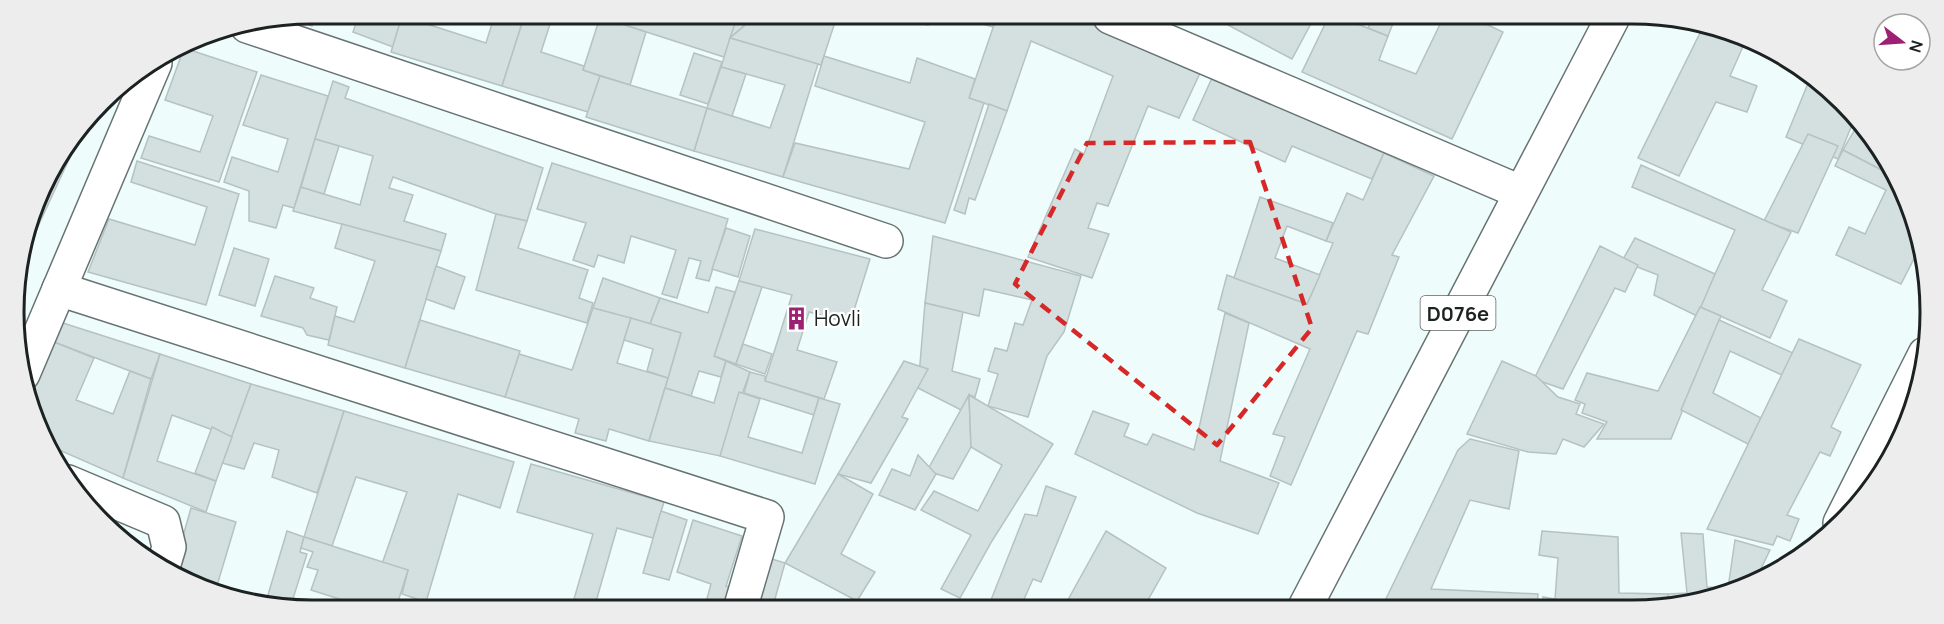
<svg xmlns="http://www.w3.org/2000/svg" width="1944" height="624" font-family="Manrope,sans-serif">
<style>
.building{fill:#d3e0df;stroke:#b6c2c2;stroke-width:1.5}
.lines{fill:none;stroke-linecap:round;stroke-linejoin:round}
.street-casing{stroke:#677373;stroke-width:36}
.secondary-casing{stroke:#677373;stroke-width:36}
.primary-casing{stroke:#677373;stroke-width:36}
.street{stroke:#fff;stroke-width:33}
.secondary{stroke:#fff;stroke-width:33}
.primary{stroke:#fff;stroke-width:33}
.marked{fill:none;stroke:#d62828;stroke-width:4.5;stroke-dasharray:12 8;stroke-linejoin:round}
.labels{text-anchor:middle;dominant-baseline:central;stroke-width:4.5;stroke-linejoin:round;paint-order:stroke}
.shield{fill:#fff;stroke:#606464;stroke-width:1.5}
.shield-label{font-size:20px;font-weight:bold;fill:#1c2121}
.poi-label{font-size:21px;fill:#1c2121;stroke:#fff;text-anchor:start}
.rim{fill:none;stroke:#1c2121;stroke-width:3}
</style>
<rect width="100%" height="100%" fill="#effcfc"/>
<g class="building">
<path d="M 312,14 L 316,14 L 312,26 L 290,18 Z"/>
<path d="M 359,14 L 413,14 L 411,19 L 402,16 L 393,47 L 353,32 Z"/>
<path d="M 495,14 L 525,14 L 502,86 L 391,52 L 402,16 L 486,43 Z"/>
<path d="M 525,14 L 553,15 L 541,52 L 584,66 L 583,70 L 600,76 L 588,112 L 502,86 Z"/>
<path d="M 601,15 L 739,15 L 724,57 L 600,17 Z"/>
<path d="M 738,15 L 757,15 L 730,38 Z"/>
<path d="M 757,15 L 837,16 L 821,65 L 730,38 Z"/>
<path d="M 898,16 L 931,16 L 928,25 Z"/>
<path d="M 956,16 L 997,16 L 993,27 Z"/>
<path d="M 997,16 L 1080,17 L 1201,71 L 1179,118 L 1148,106 L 1108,206 L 1097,203 L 1088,228 L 1109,234 L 1092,278 L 1028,257 L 1075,149 L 1084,154 L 1113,76 L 1031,41 L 1007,111 L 969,98 Z"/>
<path d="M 600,17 L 646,32 L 630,85 L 583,70 Z"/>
<path d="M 1213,17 L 1314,18 L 1292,59 Z"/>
<path d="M 1328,18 L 1342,18 L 1388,36 L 1379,60 L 1416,74 L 1443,18 L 1473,18 L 1503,32 L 1452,139 L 1302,72 Z"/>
<path d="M 1372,18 L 1395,18 L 1388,36 L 1368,28 Z"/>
<path d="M 1704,25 L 1745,42 L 1730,76 L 1757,86 L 1747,112 L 1716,102 L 1679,176 L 1638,158 Z"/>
<path d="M 730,38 L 818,64 L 783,177 L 694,151 L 707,108 L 770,128 L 785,85 L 721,67 Z"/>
<path d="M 184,48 L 257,72 L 219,182 L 141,158 L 149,136 L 200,152 L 213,116 L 165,100 Z"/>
<path d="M 694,53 L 722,62 L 708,104 L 680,95 Z"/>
<path d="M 824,56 L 910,83 L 917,58 L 975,79 L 969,98 L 984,103 L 945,223 L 783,177 L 795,143 L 909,169 L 925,122 L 815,86 Z"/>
<path d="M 721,67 L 746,74 L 732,116 L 707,108 Z"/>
<path d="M 261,75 L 328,96 L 294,208 L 283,205 L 276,228 L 249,221 L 249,191 L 224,182 L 232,157 L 278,172 L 288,139 L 243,125 Z"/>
<path d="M 600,76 L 707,108 L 694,151 L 586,117 Z"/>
<path d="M 1811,76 L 1854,120 L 1838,159 L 1786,137 Z"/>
<path d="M 1212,78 L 1384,153 L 1372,179 L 1292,146 L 1285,162 L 1193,120 Z"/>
<path d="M 333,81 L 349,87 L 345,98 L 543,168 L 527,221 L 496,214 L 393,177 L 389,188 L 413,195 L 404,221 L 446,234 L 441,251 L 293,211 L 301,187 L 360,205 L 373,156 L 315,139 Z"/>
<path d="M 989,104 L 1007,111 L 975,200 L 969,198 L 965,214 L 954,210 Z"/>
<path d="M 1858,124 L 1880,146 L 1893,176 L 1843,150 Z"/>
<path d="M 83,129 L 16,274 L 44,180 Z"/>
<path d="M 1808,134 L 1838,146 L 1798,233 L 1764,221 Z"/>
<path d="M 315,139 L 339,146 L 324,194 L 301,187 Z"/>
<path d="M 1843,150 L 1893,176 L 1921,245 L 1901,284 L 1836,255 L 1849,227 L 1865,234 L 1886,190 L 1835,166 Z"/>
<path d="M 1384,153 L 1434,176 L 1392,255 L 1399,257 L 1368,334 L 1357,331 L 1291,485 L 1270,476 L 1285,437 L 1273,434 L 1310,349 L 1218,309 L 1227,275 L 1307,304 L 1333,243 L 1326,241 L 1347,193 L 1363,200 Z"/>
<path d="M 137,161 L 239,194 L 206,305 L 88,272 L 109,219 L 195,245 L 207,207 L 131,182 Z"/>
<path d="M 552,163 L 728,219 L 709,281 L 696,278 L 701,261 L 689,258 L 677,298 L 662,294 L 676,250 L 631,236 L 624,263 L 598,255 L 594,267 L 573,260 L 586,223 L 537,209 Z"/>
<path d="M 1641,165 L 1791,232 L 1762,290 L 1787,301 L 1770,338 L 1700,307 L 1735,230 L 1632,187 Z"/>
<path d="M 1260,197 L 1333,223 L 1326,241 L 1287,226 L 1275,258 L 1320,275 L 1307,304 L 1234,278 Z"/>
<path d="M 496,214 L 527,221 L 518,248 L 588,270 L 579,298 L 593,303 L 587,323 L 476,290 Z"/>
<path d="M 342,224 L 441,251 L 405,368 L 328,345 L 335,316 L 354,322 L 375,261 L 335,248 Z"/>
<path d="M 726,228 L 750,236 L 738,277 L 712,269 Z"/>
<path d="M 755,229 L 870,259 L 850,323 L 809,312 L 797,350 L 837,362 L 824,399 L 765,381 L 792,295 L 739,281 Z"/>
<path d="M 933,236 L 1081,276 L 1064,332 L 1047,356 L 1028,417 L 988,406 L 998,374 L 988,371 L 995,348 L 1007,351 L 1015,323 L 1023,325 L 1032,300 L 984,289 L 979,316 L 925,303 Z"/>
<path d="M 1635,238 L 1715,274 L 1697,316 L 1654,295 L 1658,275 L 1622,261 Z"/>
<path d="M 1600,246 L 1638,265 L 1625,292 L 1615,288 L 1563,389 L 1534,379 Z"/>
<path d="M 234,248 L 269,259 L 255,306 L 219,295 Z"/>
<path d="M 436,266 L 465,277 L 454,309 L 426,299 Z"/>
<path d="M 275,276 L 314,288 L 310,298 L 337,307 L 329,340 L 307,335 L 303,328 L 261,316 Z"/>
<path d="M 603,278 L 660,298 L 650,324 L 593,308 Z"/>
<path d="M 739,281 L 762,287 L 736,364 L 714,356 Z"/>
<path d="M 716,287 L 735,292 L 714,356 L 726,361 L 721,377 L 699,371 L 691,396 L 665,388 L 681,333 L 650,324 L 660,298 L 708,313 Z"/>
<path d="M 925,303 L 963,312 L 952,371 L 980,379 L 975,397 L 969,395 L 961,410 L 918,388 Z"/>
<path d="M 1700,307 L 1721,316 L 1671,439 L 1597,439 L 1607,422 L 1582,413 L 1585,404 L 1575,400 L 1587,373 L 1658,391 Z"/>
<path d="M 593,308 L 631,318 L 617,363 L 668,378 L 649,441 L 609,429 L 606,441 L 575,433 L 579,419 L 505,397 L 519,354 L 572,370 Z"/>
<path d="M 1225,313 L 1249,323 L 1220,461 L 1279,483 L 1258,534 L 1197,513 L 1075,454 L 1093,411 L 1129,424 L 1124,436 L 1147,445 L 1153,434 L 1194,450 Z"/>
<path d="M 631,318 L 681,333 L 668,378 L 647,371 L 653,349 L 624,340 Z"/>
<path d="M 420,320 L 520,351 L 505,397 L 405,368 Z"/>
<path d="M 1719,320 L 1793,353 L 1782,375 L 1730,351 L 1713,393 L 1761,418 L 1748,444 L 1681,410 Z"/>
<path d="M 63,323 L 160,354 L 151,379 L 54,342 Z"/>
<path d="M 1799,339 L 1861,365 L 1831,427 L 1841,432 L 1830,456 L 1820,452 L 1787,515 L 1799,519 L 1790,541 L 1777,536 L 1773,545 L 1707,529 Z"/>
<path d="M 54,342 L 94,358 L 76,400 L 113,414 L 130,371 L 151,379 L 123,478 L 50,446 L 29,402 Z"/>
<path d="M 743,344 L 772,354 L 765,374 L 736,364 Z"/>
<path d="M 160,354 L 251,384 L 232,437 L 172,415 L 157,461 L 216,481 L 206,512 L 123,478 Z"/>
<path d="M 726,361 L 750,372 L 720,456 L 649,441 L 665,388 L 714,403 Z"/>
<path d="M 904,361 L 928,369 L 902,417 L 908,419 L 871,483 L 838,474 Z"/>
<path d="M 1502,361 L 1536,376 L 1558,397 L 1580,404 L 1576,414 L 1604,424 L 1584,447 L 1563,439 L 1556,454 L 1528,452 L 1467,434 Z"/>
<path d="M 750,372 L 765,376 L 765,381 L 819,398 L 814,415 L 744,393 Z"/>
<path d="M 251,384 L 344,411 L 317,493 L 272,477 L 279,450 L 254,443 L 244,469 L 222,463 Z"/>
<path d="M 739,392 L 760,399 L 748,437 L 802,453 L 819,398 L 840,404 L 815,484 L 720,456 Z"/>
<path d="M 969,395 L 971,447 L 953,479 L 927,471 Z"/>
<path d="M 969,395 L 1053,444 L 992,541 L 960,598 L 941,589 L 971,535 L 921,510 L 934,491 L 978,511 L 1002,465 L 971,447 Z"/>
<path d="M 344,411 L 514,462 L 500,508 L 458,494 L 426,602 L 402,594 L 408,570 L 382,564 L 407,492 L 356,477 L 332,546 L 304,537 Z"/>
<path d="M 212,427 L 232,437 L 216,481 L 195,473 Z"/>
<path d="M 1470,439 L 1519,451 L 1509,509 L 1470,500 L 1431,589 L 1538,594 L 1537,608 L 1382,607 L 1458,450 Z"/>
<path d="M 918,455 L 936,474 L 915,510 L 879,495 L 892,469 L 910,476 Z"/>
<path d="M 531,464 L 664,502 L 653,538 L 617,528 L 595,605 L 574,599 L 593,534 L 517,512 Z"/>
<path d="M 838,474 L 873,494 L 841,554 L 875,572 L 857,601 L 785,563 Z"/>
<path d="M 1046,486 L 1076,497 L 1041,582 L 1033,579 L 1021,606 L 989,605 L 1025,514 L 1037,516 Z"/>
<path d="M 191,508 L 236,522 L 216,589 L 173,571 Z"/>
<path d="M 661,511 L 687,520 L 669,580 L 643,573 Z"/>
<path d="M 693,520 L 742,536 L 726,586 L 736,589 L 731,606 L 705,606 L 711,584 L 677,572 Z"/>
<path d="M 287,531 L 304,537 L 300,552 L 307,554 L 291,605 L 265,605 Z"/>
<path d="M 1106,531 L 1166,568 L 1144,607 L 1064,607 Z"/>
<path d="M 1542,531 L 1618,537 L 1619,593 L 1668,594 L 1669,608 L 1545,608 L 1543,597 L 1555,599 L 1558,558 L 1539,555 Z"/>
<path d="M 1681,533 L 1703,534 L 1707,587 L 1728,588 L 1735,540 L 1770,550 L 1754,583 L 1669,608 L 1668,594 L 1687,593 Z"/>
<path d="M 304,537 L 408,570 L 397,605 L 358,605 L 311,590 L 318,570 L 307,567 L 313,552 L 301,548 Z"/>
<path d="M 762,556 L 785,563 L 773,606 L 746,606 Z"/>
</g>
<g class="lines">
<defs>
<g id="street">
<path d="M 1110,17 L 1520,192"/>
<path d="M 247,26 L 886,241"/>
<path d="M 59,289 L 767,517 L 741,606"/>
<path d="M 68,482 L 163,522 L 169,547 L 163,567"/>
<path d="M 1840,523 L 1925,354"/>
</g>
<path id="secondary" d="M 23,374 L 155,63"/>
<path id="primary" d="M 1305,607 L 1612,19"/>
</defs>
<use href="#street" class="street-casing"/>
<use href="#secondary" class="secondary-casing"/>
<use href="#primary" class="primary-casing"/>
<use href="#street" class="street"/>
<use href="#secondary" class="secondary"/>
<use href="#primary" class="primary"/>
</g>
<path class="marked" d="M 1250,142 L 1312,328 L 1217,445 L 1015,284 L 1087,143 Z"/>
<defs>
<symbol id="building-bare" viewBox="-9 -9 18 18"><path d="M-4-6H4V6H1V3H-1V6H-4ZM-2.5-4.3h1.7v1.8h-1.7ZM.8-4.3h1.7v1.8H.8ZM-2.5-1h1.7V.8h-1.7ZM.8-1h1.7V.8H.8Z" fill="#9d2075" stroke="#fff" stroke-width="2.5" paint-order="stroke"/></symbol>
</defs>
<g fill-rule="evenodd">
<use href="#building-bare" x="780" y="302" width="33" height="33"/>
</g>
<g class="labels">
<rect class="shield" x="1420.5" y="296" width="75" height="34" rx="4.5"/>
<g class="shield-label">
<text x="1458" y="313">D076e</text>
</g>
<g class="poi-label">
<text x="814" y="318">Hovli</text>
</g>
</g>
<path d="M0 0H1944V624H0ZM312 24H1632A288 288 0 0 1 1920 312V312A288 288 0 0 1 1632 600H312A288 288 0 0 1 24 312V312A288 288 0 0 1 312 24Z" fill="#ededed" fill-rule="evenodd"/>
<path class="rim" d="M312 24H1632A288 288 0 0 1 1920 312V312A288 288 0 0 1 1632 600H312A288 288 0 0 1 24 312V312A288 288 0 0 1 312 24Z"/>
<g transform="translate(1902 42) rotate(107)"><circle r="28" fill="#ffffff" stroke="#a4a6a6" stroke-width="1.5"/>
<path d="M0-4.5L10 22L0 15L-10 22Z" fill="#9d2075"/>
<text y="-9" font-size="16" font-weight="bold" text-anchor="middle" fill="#1c2121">N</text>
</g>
</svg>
